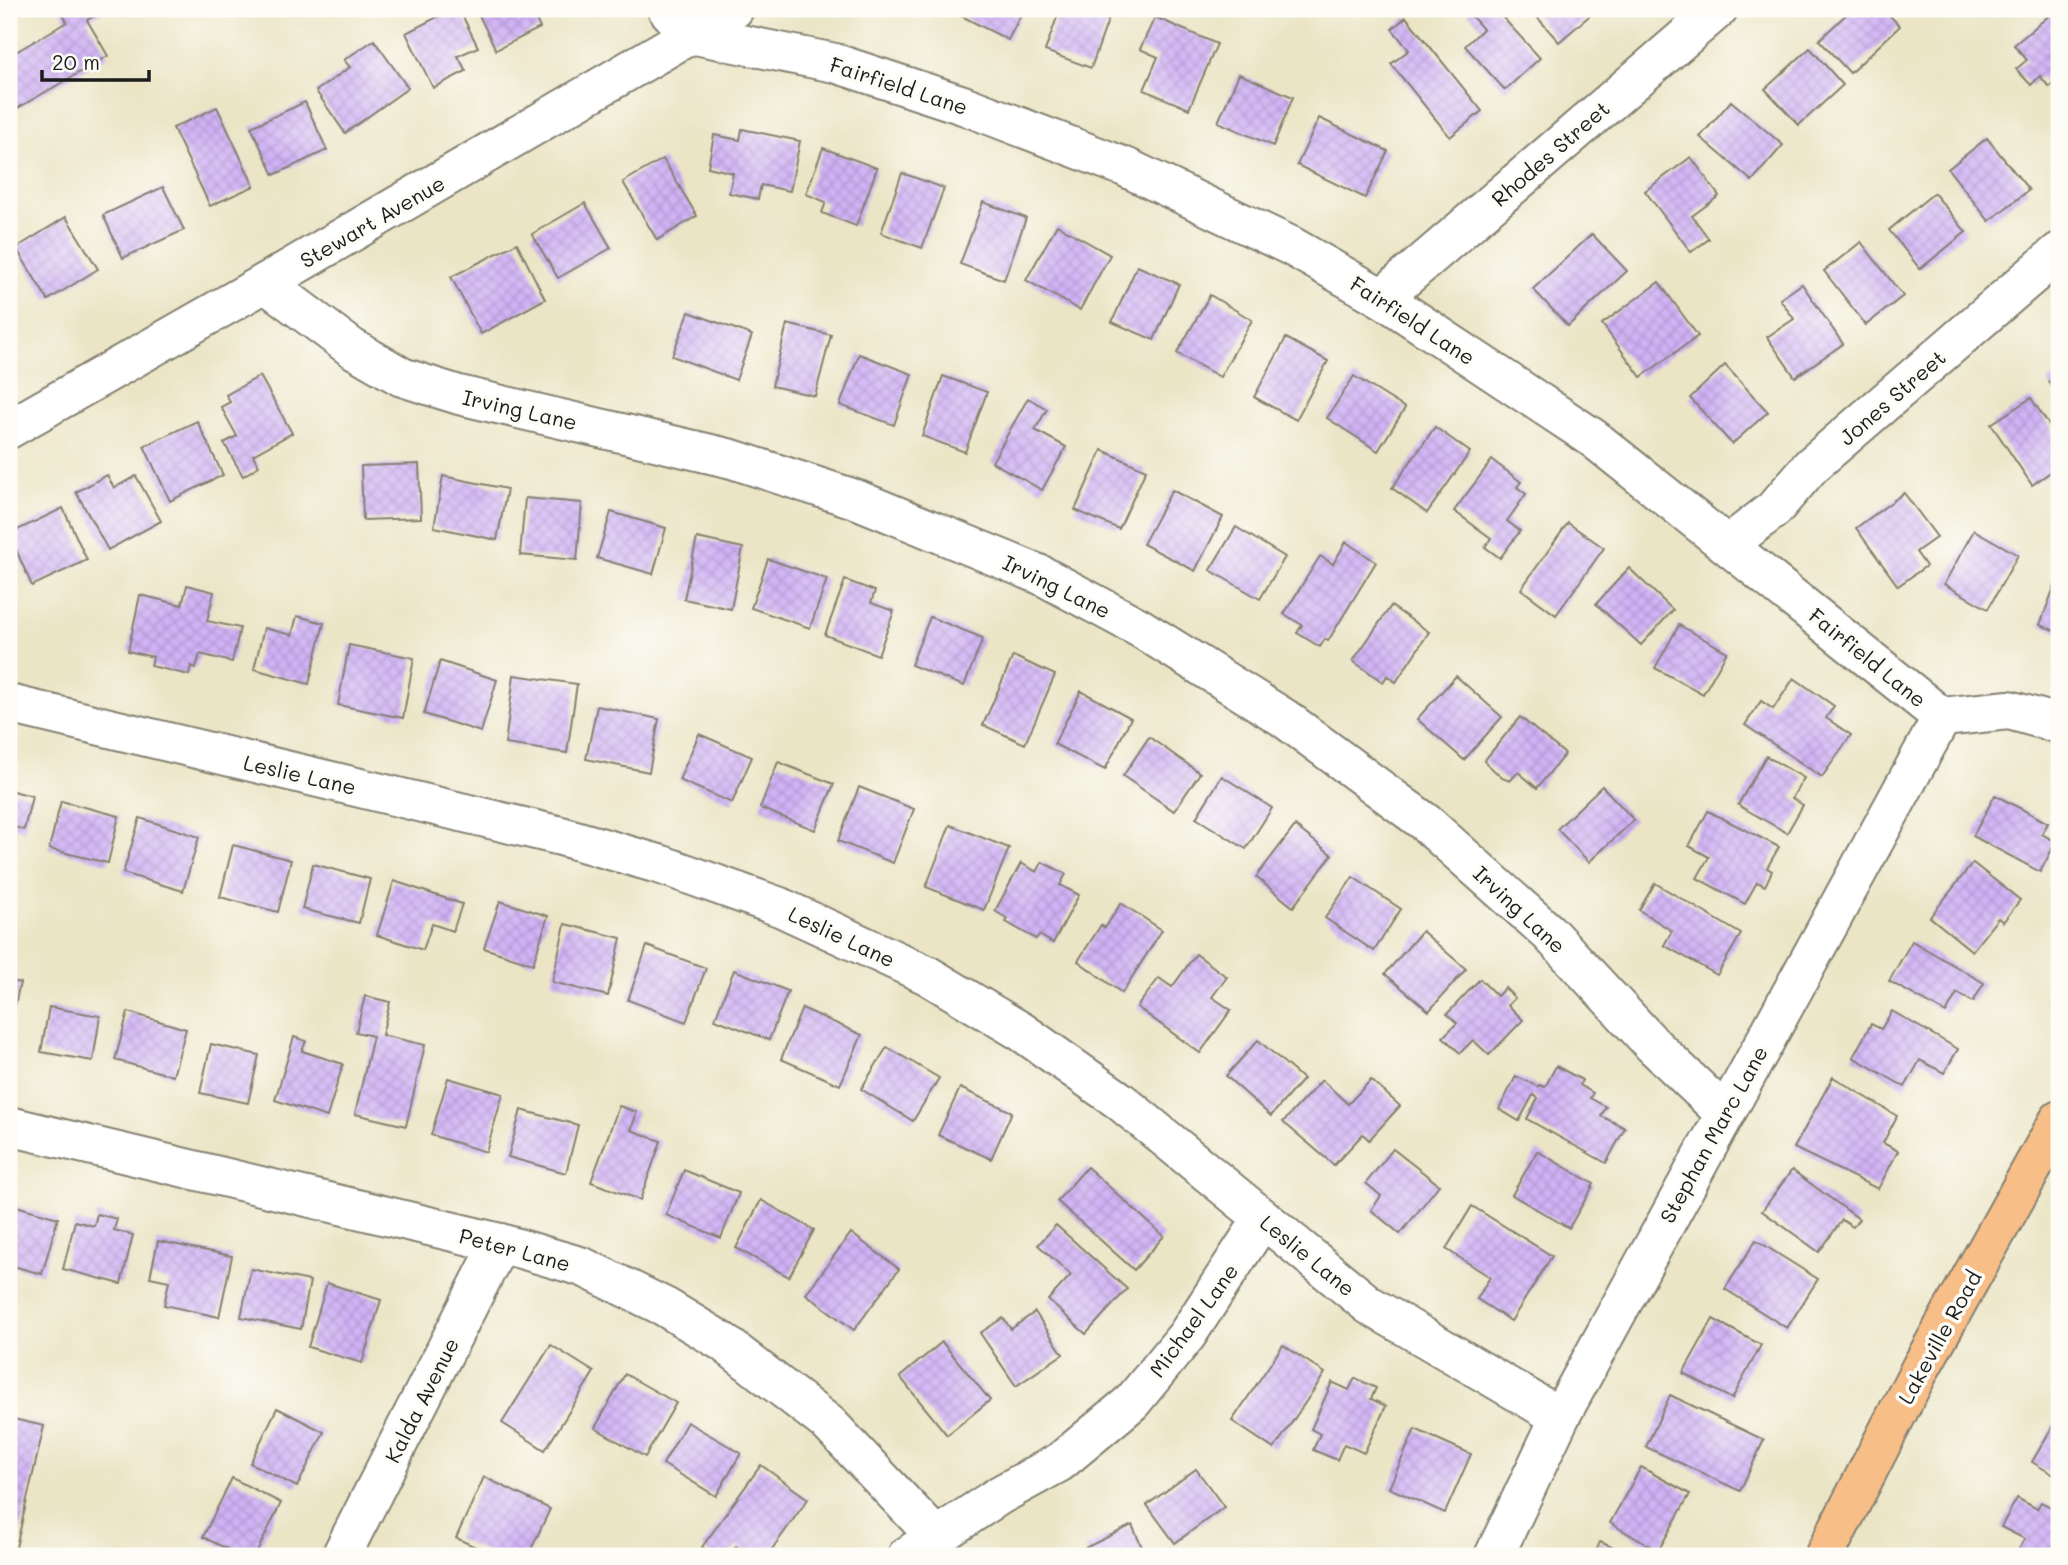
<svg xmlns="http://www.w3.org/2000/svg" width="2068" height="1565" font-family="Mali,sans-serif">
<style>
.building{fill:url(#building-cross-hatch)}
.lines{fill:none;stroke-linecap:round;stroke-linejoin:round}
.minor-casing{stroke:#848071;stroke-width:42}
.major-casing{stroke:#848071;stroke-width:42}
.minor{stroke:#fff;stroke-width:38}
.major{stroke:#f7be88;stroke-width:38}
.labels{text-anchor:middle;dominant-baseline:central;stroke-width:7;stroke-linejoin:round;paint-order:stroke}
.street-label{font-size:21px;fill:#1c1c1c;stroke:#fdfcf7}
</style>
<defs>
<pattern id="building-cross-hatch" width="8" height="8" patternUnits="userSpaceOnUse" patternTransform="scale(1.75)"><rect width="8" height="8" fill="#d0b2f5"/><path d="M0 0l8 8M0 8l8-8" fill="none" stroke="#b298d1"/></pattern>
</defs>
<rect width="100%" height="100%" fill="#fdfcf7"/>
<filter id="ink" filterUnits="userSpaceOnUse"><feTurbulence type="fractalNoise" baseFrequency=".0143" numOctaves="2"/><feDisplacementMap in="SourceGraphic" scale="14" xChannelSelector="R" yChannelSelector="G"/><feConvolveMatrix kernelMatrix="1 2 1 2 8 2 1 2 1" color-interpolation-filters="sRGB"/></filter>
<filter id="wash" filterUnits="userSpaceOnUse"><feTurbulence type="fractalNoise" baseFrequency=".00686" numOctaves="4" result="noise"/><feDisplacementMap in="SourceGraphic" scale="28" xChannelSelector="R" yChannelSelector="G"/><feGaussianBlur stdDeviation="1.57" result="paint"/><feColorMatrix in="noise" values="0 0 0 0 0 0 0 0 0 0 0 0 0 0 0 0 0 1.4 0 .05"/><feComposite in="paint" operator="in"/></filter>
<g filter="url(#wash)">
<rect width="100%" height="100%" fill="#ebe5c6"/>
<g id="blocks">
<g class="building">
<path d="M 60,9 L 107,9 L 87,20 L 108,56 L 9,113 L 9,56 L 67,22 Z"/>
<path d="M 453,9 L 459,9 L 478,47 L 458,56 L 466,71 L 433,88 L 406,33 Z"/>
<path d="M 476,9 L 531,9 L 540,28 L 496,50 Z"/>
<path d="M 948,9 L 1024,9 L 1008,40 Z"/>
<path d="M 1060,9 L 1112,9 L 1091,68 L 1045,51 Z"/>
<path d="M 1468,9 L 1495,9 L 1540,58 L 1505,90 L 1465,46 L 1483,29 L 1466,10 Z"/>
<path d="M 1530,9 L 1593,9 L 1595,11 L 1559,42 Z"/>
<path d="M 1852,9 L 1883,9 L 1900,26 L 1850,73 L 1819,40 Z"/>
<path d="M 2057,9 L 2059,9 L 2059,79 L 2049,87 L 2040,76 L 2031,85 L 2016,69 L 2027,60 L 2014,45 Z"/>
<path d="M 1155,17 L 1217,44 L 1189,109 L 1144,90 L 1158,57 L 1140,49 Z"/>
<path d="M 1406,17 L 1482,111 L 1450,137 L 1391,64 L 1409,50 L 1392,29 Z"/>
<path d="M 374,40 L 408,88 L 345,133 L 316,91 L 350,67 L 344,60 Z"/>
<path d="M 1810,48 L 1843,85 L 1799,125 L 1765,89 Z"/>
<path d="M 1239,74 L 1293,97 L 1273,146 L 1218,122 Z"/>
<path d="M 1731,101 L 1783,145 L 1752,181 L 1700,137 Z"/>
<path d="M 305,102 L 327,150 L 274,175 L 251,127 Z"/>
<path d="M 217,107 L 254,186 L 210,206 L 173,128 Z"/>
<path d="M 1319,118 L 1388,151 L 1365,198 L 1297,165 Z"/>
<path d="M 742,129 L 800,141 L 790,191 L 761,185 L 758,199 L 729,193 L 733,173 L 708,167 L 714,135 L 740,140 Z"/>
<path d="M 1987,138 L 2029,190 L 1989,221 L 1948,169 Z"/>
<path d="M 823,148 L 877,168 L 856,226 L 822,213 L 826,202 L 806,194 Z"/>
<path d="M 1691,157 L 1719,196 L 1692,216 L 1709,239 L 1691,252 L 1645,191 Z"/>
<path d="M 663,159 L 697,216 L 657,240 L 623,182 Z"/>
<path d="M 902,173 L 944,188 L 922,248 L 881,233 Z"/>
<path d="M 163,187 L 184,230 L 123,258 L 103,215 Z"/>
<path d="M 1934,193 L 1966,232 L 1920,269 L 1889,230 Z"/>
<path d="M 983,202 L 1026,218 L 1004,280 L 960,264 Z"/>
<path d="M 585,203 L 611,248 L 558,278 L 532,234 Z"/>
<path d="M 66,217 L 98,269 L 48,300 L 16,248 Z"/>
<path d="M 1057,225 L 1110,255 L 1080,310 L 1026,280 Z"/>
<path d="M 1592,234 L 1627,271 L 1568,326 L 1533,289 Z"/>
<path d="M 1861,242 L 1903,296 L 1866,325 L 1824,271 Z"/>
<path d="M 517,243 L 545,299 L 481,334 L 451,277 Z"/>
<path d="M 1137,266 L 1179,284 L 1154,340 L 1112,322 Z"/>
<path d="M 1659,282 L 1698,336 L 1641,377 L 1602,324 Z"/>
<path d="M 1802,284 L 1843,344 L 1795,377 L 1767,337 L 1794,319 L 1780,299 Z"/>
<path d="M 1210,295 L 1252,320 L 1220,377 L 1177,353 Z"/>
<path d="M 689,312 L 752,335 L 736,380 L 672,356 Z"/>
<path d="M 787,324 L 831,335 L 815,396 L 772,386 Z"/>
<path d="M 1286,338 L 1328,361 L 1296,420 L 1254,397 Z"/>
<path d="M 859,354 L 912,374 L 894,425 L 840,405 Z"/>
<path d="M 1725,365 L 1768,412 L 1732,444 L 1690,398 Z"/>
<path d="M 2059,373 L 2059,396 L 2048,382 Z"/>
<path d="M 260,376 L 292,433 L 253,455 L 259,466 L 243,476 L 224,443 L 237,436 L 221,407 L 230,402 L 226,395 Z"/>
<path d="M 943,376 L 987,392 L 965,452 L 922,436 Z"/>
<path d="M 1354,376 L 1405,408 L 1378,451 L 1327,418 Z"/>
<path d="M 1028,398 L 1047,409 L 1035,430 L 1066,447 L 1042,490 L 992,462 Z"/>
<path d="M 2031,398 L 2059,440 L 2059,466 L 2032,485 L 1991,424 Z"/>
<path d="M 197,421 L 223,475 L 170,501 L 144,446 Z"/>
<path d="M 1435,427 L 1470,452 L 1427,513 L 1392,488 Z"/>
<path d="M 1102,450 L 1146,470 L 1119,529 L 1075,510 Z"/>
<path d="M 1492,460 L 1521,482 L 1517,487 L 1526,494 L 1507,521 L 1520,531 L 1500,558 L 1485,547 L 1491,538 L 1454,511 Z"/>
<path d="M 419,464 L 421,518 L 363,520 L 361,466 Z"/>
<path d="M 107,475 L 114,488 L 136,476 L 161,521 L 108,550 L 76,492 Z"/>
<path d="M 443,476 L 507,489 L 497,540 L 434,527 Z"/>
<path d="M 1172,490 L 1223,517 L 1195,571 L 1143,544 Z"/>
<path d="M 1904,493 L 1937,537 L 1916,552 L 1926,566 L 1898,586 L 1856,528 Z"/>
<path d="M 525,498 L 582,503 L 577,560 L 520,555 Z"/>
<path d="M 63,508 L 87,560 L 32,586 L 9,534 Z"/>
<path d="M 611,512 L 666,528 L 653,574 L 597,558 Z"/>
<path d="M 1568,523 L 1604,548 L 1556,615 L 1521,589 Z"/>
<path d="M 1236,527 L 1285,557 L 1260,599 L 1210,570 Z"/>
<path d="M 1974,530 L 2018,555 L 1988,609 L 1944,584 Z"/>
<path d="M 697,538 L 743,548 L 731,609 L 684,599 Z"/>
<path d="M 1346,542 L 1376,562 L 1328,641 L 1325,639 L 1320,647 L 1297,633 L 1302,625 L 1284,614 L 1320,556 L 1333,564 Z"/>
<path d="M 768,559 L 827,579 L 810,628 L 751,608 Z"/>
<path d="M 1629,568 L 1673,610 L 1641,645 L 1596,604 Z"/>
<path d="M 2059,574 L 2059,632 L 2040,625 Z"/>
<path d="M 845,580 L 875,591 L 871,603 L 894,611 L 878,655 L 825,635 Z"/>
<path d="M 187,585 L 214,592 L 207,621 L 240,628 L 232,662 L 200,654 L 196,668 L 191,666 L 189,675 L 151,666 L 153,657 L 128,651 L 140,595 L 182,605 Z"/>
<path d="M 1391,606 L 1429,632 L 1396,682 L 1387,676 L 1383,682 L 1353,661 Z"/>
<path d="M 297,616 L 324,623 L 309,684 L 254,669 L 264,628 L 292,635 Z"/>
<path d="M 930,617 L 983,638 L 964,686 L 911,665 Z"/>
<path d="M 1679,625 L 1727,652 L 1703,694 L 1655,668 Z"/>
<path d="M 349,645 L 414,658 L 403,718 L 338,705 Z"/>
<path d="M 1013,656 L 1055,675 L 1025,744 L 983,725 Z"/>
<path d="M 440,661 L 497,680 L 481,732 L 424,714 Z"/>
<path d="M 514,675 L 577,684 L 567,753 L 505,744 Z"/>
<path d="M 1456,676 L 1502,717 L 1464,760 L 1417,719 Z"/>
<path d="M 1794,678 L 1834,706 L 1826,718 L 1851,735 L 1822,777 L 1745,725 L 1761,701 L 1773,709 Z"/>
<path d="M 1081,691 L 1131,718 L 1105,770 L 1054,744 Z"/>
<path d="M 597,706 L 659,719 L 649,772 L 586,759 Z"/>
<path d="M 1520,717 L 1565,754 L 1537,788 L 1518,772 L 1510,781 L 1502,778 L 1484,761 Z"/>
<path d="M 699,734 L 752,757 L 732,803 L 679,780 Z"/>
<path d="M 1149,737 L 1200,773 L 1174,811 L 1123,776 Z"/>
<path d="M 1766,756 L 1804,778 L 1792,798 L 1803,805 L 1787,833 L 1738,805 Z"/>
<path d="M 778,762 L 834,784 L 815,830 L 760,808 Z"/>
<path d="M 1222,776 L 1272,808 L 1246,849 L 1196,818 Z"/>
<path d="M 1602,786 L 1634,820 L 1589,862 L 1557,829 Z"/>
<path d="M 859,787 L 914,809 L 893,863 L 838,841 Z"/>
<path d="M 9,790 L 32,796 L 24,830 L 9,825 Z"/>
<path d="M 1995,795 L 2048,823 L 2042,834 L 2056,842 L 2040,872 L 1973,836 Z"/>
<path d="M 61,801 L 119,816 L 108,863 L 49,849 Z"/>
<path d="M 1708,811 L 1779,847 L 1767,868 L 1772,871 L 1765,886 L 1757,882 L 1745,904 L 1697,878 L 1709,857 L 1689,846 Z"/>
<path d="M 140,818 L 199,837 L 183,891 L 123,873 Z"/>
<path d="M 950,825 L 1009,848 L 984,910 L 926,887 Z"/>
<path d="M 1295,826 L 1332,855 L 1293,907 L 1256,877 Z"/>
<path d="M 233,845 L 291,860 L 278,912 L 220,897 Z"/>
<path d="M 1042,862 L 1066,874 L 1060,885 L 1079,895 L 1053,943 L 1039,935 L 1036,939 L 1006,922 L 1008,919 L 995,911 L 1021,863 L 1037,872 Z"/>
<path d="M 1973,863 L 2020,900 L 2003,922 L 1998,918 L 1972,951 L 1930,917 Z"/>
<path d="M 313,864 L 370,879 L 359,923 L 302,909 Z"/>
<path d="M 1353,877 L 1401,909 L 1374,951 L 1325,918 Z"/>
<path d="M 394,881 L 462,904 L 453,931 L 432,924 L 423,950 L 377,935 Z"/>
<path d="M 1655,883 L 1741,934 L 1717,975 L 1664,945 L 1672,931 L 1639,910 Z"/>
<path d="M 500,901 L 548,916 L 533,964 L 484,948 Z"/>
<path d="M 1121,903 L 1162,930 L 1122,993 L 1078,961 L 1101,925 L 1105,928 Z"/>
<path d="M 565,924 L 621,938 L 608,996 L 552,982 Z"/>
<path d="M 1422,931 L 1466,969 L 1429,1011 L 1385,974 Z"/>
<path d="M 1912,941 L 1984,983 L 1973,1002 L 1957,993 L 1946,1013 L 1889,981 Z"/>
<path d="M 647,946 L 706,968 L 686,1022 L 628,1000 Z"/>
<path d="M 1196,954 L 1227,977 L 1212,997 L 1231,1010 L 1200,1053 L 1137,1007 L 1159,978 L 1172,987 Z"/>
<path d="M 734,970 L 788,991 L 769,1040 L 715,1019 Z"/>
<path d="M 1480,979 L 1497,996 L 1505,988 L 1515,998 L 1508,1005 L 1523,1020 L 1489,1055 L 1473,1040 L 1460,1053 L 1443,1037 L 1457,1023 L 1447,1014 Z"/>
<path d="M 9,980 L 20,983 L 10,1027 L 9,1027 Z"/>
<path d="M 365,996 L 390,1002 L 382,1035 L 425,1045 L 406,1126 L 355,1114 L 373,1036 L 356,1032 Z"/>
<path d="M 49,1007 L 100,1016 L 93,1061 L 41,1052 Z"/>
<path d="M 802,1008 L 862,1035 L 840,1085 L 781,1059 Z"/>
<path d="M 1892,1011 L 1958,1049 L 1944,1073 L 1920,1060 L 1905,1087 L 1853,1057 L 1871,1024 L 1881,1029 Z"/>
<path d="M 128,1012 L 186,1029 L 173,1076 L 115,1060 Z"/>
<path d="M 294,1037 L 306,1041 L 302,1051 L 343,1064 L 327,1117 L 275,1100 Z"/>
<path d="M 1258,1040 L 1303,1079 L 1271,1116 L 1226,1076 Z"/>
<path d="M 211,1044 L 259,1055 L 248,1103 L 200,1093 Z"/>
<path d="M 887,1047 L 939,1078 L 913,1121 L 861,1089 Z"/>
<path d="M 1556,1066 L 1582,1080 L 1580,1085 L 1593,1093 L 1590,1098 L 1606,1107 L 1601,1116 L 1625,1128 L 1606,1163 L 1527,1119 L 1538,1098 L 1533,1095 L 1519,1121 L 1499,1109 L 1516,1076 L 1538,1087 L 1539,1085 L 1545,1087 Z"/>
<path d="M 1833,1077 L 1897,1116 L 1883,1143 L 1898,1151 L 1878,1189 L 1794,1148 Z"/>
<path d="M 448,1078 L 503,1094 L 486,1152 L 431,1135 Z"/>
<path d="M 1322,1080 L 1348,1104 L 1371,1080 L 1400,1106 L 1369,1140 L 1363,1134 L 1334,1165 L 1283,1122 Z"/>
<path d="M 960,1088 L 1012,1112 L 991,1159 L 938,1135 Z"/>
<path d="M 619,1106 L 637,1112 L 631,1130 L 661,1141 L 640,1200 L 591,1182 Z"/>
<path d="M 521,1110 L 578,1125 L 566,1173 L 508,1157 Z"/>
<path d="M 1393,1149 L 1439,1185 L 1400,1234 L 1371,1210 L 1381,1196 L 1366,1183 Z"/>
<path d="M 1537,1151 L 1594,1184 L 1569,1228 L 1512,1195 Z"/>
<path d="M 1087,1167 L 1164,1236 L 1134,1270 L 1057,1201 Z"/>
<path d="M 684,1170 L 739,1193 L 721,1238 L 666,1215 Z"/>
<path d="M 1792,1170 L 1859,1219 L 1853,1227 L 1842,1220 L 1819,1252 L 1762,1211 Z"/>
<path d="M 761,1200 L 814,1230 L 789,1277 L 736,1248 Z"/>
<path d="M 9,1204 L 58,1218 L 42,1274 L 9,1265 Z"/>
<path d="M 1472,1206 L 1552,1256 L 1511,1321 L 1477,1299 L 1490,1277 L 1446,1249 Z"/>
<path d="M 97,1214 L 117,1219 L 114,1230 L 133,1235 L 121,1284 L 63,1269 L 75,1221 L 94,1226 Z"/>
<path d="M 1056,1225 L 1127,1289 L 1086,1334 L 1048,1300 L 1071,1275 L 1038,1245 Z"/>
<path d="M 851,1233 L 899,1269 L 854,1330 L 806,1294 Z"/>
<path d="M 1756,1240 L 1818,1279 L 1787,1328 L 1725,1289 Z"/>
<path d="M 158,1241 L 232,1256 L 219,1317 L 164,1305 L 169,1281 L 150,1277 Z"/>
<path d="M 251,1269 L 310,1281 L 301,1329 L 241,1317 Z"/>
<path d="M 327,1283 L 381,1300 L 362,1363 L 308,1347 Z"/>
<path d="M 1035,1312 L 1063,1354 L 1016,1386 L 980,1333 L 1003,1318 L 1011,1329 Z"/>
<path d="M 1713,1319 L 1761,1345 L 1732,1399 L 1683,1373 Z"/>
<path d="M 942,1342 L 990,1400 L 947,1435 L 900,1377 Z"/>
<path d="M 551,1345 L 594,1372 L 545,1450 L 502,1423 Z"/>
<path d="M 1283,1345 L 1325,1373 L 1274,1449 L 1232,1421 Z"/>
<path d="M 625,1374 L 676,1403 L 645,1457 L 595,1428 Z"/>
<path d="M 1355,1378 L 1376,1388 L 1371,1399 L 1386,1406 L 1364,1453 L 1344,1444 L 1337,1460 L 1313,1450 L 1320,1434 L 1311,1429 L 1332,1382 L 1349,1390 Z"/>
<path d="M 1670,1395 L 1764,1440 L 1740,1491 L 1646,1447 Z"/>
<path d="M 277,1408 L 324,1432 L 297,1487 L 250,1463 Z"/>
<path d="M 9,1418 L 44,1426 L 14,1556 L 9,1556 Z"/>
<path d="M 687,1422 L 741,1453 L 716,1496 L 663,1464 Z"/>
<path d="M 2055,1422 L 2059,1425 L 2059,1478 L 2032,1462 Z"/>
<path d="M 1415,1429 L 1471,1454 L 1445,1513 L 1389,1488 Z"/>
<path d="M 761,1465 L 808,1499 L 767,1556 L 751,1556 L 736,1546 L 729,1556 L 714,1556 L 702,1547 Z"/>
<path d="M 1641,1467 L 1690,1494 L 1658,1551 L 1610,1523 Z"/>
<path d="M 1196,1469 L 1224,1507 L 1175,1543 L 1147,1505 Z"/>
<path d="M 484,1477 L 550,1509 L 528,1556 L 495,1556 L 456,1538 Z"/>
<path d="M 232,1478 L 281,1503 L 255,1556 L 241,1556 L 203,1537 Z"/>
<path d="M 2017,1498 L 2037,1509 L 2041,1502 L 2059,1511 L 2059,1556 L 2015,1556 L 2025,1539 L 2001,1527 Z"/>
<path d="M 1132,1525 L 1146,1556 L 1089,1556 L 1085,1548 Z"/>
<path d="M 1600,1542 L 1633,1556 L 1594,1556 Z"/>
</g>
</g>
</g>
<g filter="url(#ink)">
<use href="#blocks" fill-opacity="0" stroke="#848071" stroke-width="2"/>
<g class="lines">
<defs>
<g id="minor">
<path d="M 667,9 L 690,34 L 835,63 L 963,105 L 1125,167 L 1291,246 L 1382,298 L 1593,438 L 1942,717 L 2009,710 L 2059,724"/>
<path d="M 265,283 L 352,348 L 402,377 L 459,395 L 732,459 L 858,500 L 1041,575 L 1140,628 L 1284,718 L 1426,823 L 1549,933 L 1653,1045 L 1724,1113"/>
<path d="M 1382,298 L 1718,9"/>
<path d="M 9,429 L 265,283 L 734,9"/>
<path d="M 1729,544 L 1774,509 L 1811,466 L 2059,252"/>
<path d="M 9,704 L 561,836 L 662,865 L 780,907 L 927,975 L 1022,1032 L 1120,1101 L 1369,1305 L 1560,1417"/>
<path d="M 9,1126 L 500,1243 L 583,1267 L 665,1307 L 723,1342 L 829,1424 L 937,1538"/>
<path d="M 341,1556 L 500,1243"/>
<path d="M 907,1556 L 1000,1495 L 1060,1462 L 1132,1402 L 1187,1335 L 1263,1218"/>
<path d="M 1494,1556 L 1560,1417 L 1942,717"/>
</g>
<path id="major" d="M 1824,1556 L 1920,1369 L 2059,1120"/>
</defs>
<use href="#minor" class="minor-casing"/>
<use href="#major" class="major-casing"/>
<use href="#minor" class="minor"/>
<use href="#major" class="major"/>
</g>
</g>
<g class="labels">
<g class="street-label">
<text transform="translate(899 85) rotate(18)">Fairfield Lane</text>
<text transform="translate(1550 153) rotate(-41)">Rhodes Street</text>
<text transform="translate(372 221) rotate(-30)">Stewart Avenue</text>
<text transform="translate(1413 320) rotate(33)">Fairfield Lane</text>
<text transform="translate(1892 397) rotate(-41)">Jones Street</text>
<text transform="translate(520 409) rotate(13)">Irving Lane</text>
<text transform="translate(1057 586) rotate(26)">Irving Lane</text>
<text transform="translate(1868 657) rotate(39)">Fairfield Lane</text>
<text transform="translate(300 774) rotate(13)">Leslie Lane</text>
<text transform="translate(1520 909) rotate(43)">Irving Lane</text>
<text transform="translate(842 936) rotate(25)">Leslie Lane</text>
<text transform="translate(1713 1134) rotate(-61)">Stephan Marc Lane</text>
<text transform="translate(515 1249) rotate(15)">Peter Lane</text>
<text transform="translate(1308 1255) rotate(39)">Leslie Lane</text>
<text transform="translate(1193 1320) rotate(-54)">Michael Lane</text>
<text transform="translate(1939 1337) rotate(-61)">Lakeville Road</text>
<text transform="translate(421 1400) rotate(-63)">Kalda Avenue</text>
</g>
</g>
<rect width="2068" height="1565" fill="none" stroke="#fdfcf7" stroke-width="35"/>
<path d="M42 70v10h107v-10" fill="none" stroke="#1c1c1c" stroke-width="3.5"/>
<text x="52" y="70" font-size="21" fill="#1c1c1c" stroke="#fdfcf7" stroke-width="5" paint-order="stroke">20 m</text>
</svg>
